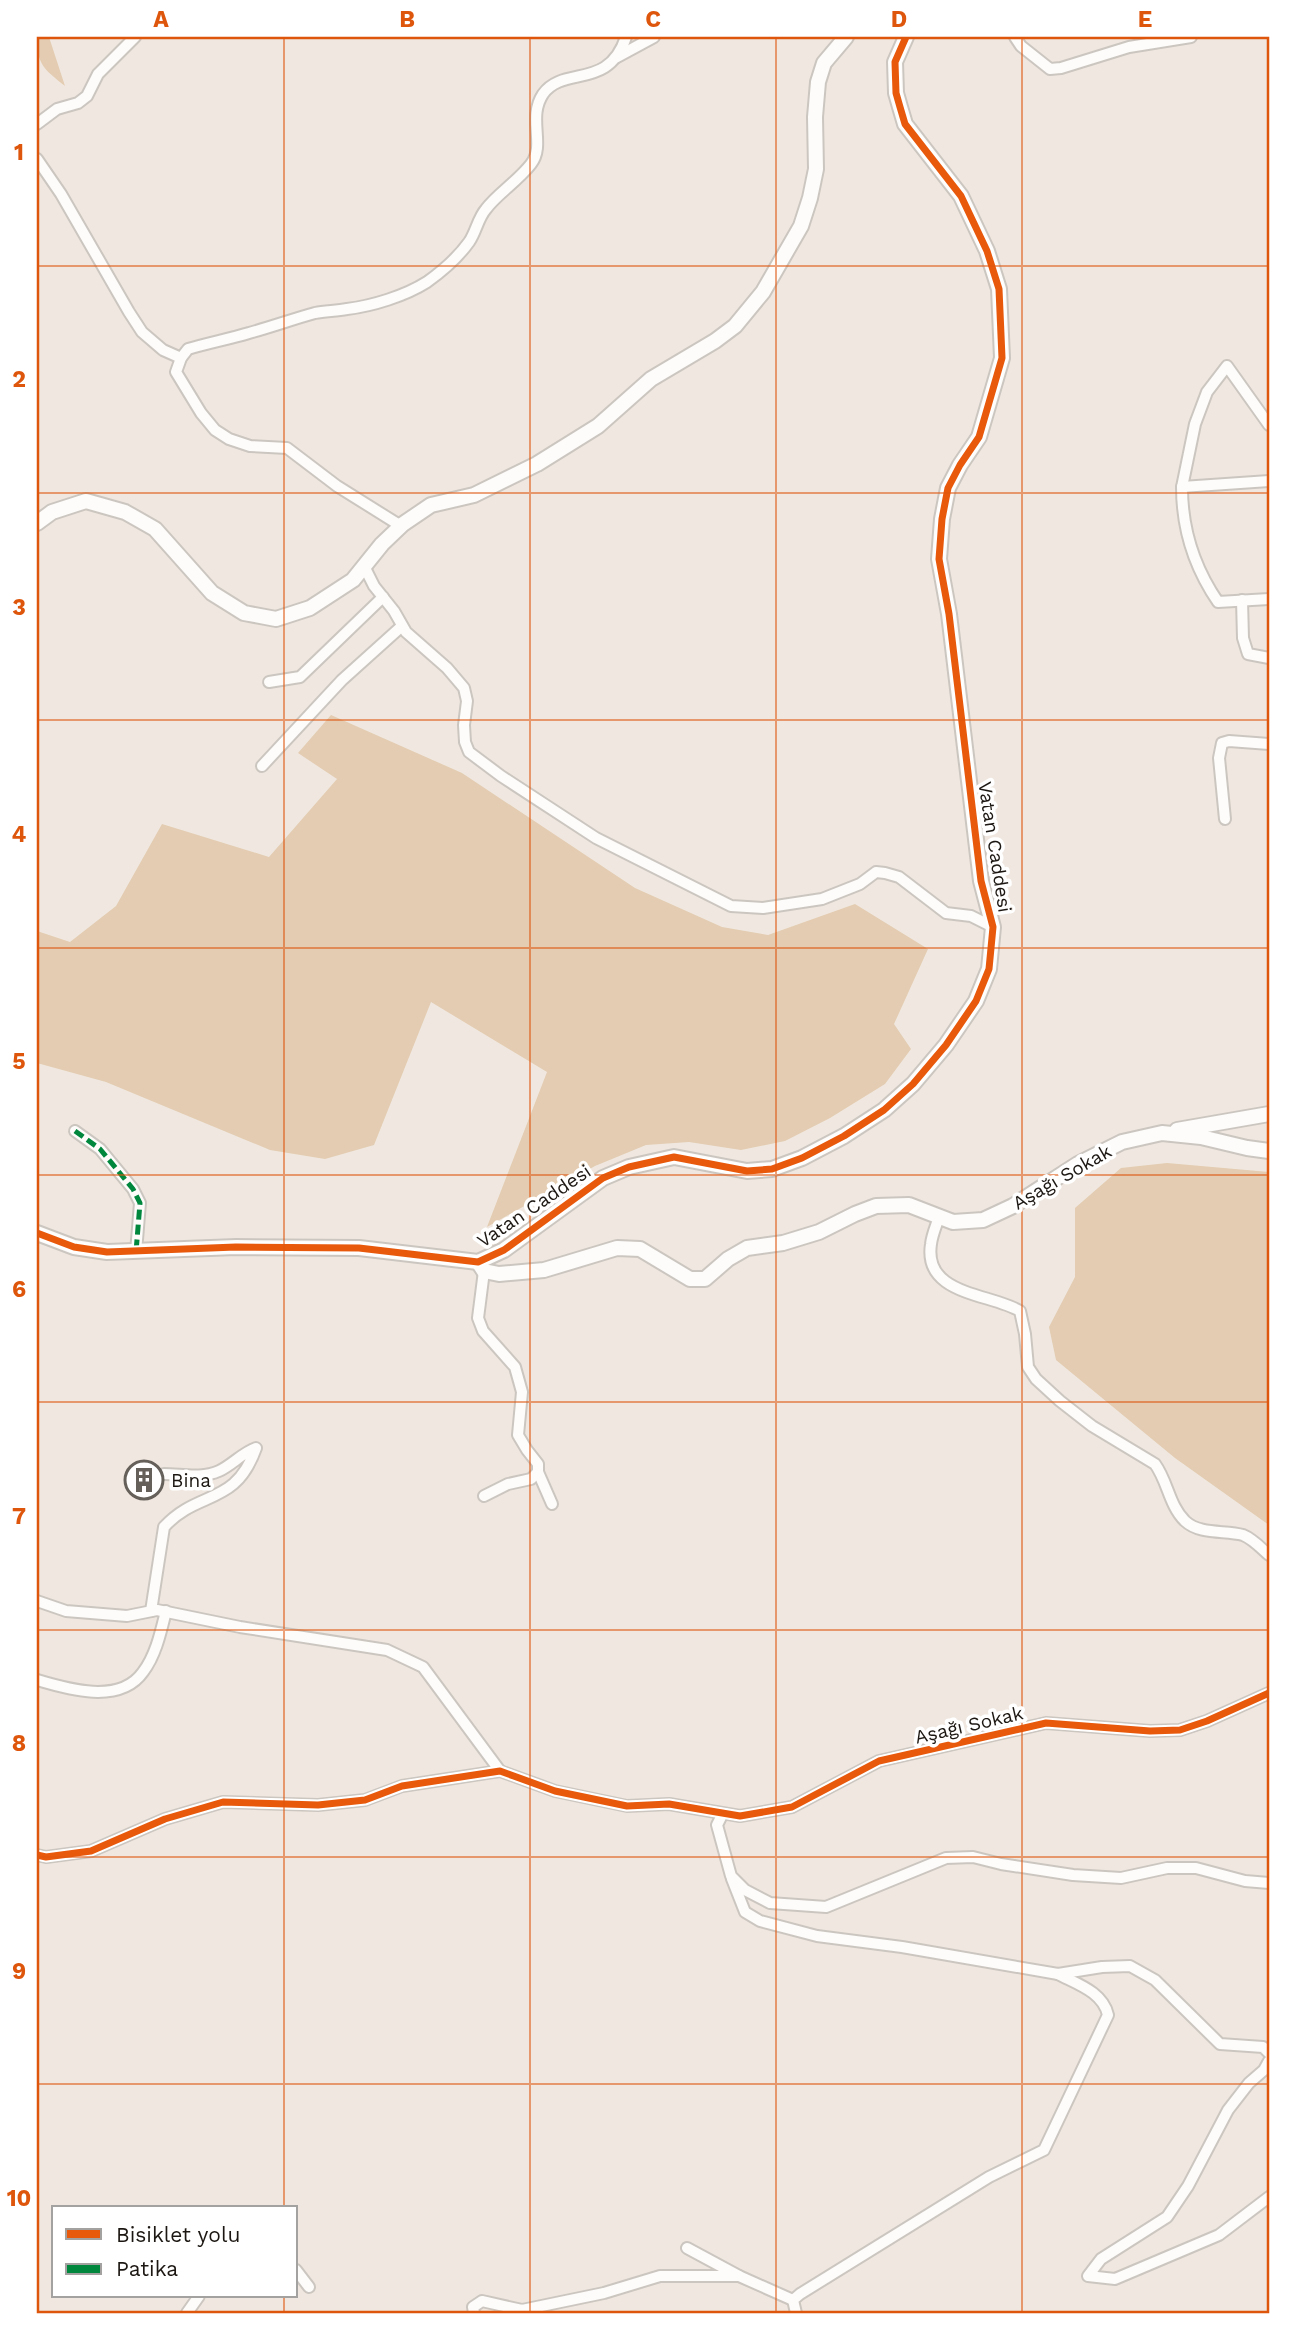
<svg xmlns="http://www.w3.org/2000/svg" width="1306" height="2350" font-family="'Work Sans',sans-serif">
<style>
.green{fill:#e3ccb1}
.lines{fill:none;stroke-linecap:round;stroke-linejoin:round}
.minor-casing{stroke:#ccc6c0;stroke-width:14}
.tertiary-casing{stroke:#ccc6c0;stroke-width:18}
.minor{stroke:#fdfcfa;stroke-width:10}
.tertiary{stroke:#fdfcfa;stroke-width:14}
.quiet{stroke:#00873e;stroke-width:5;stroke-dasharray:10 5;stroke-linecap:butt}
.cycleway-casing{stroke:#fff;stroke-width:11}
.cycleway{stroke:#e8590c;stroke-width:7}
.grid{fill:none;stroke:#de560c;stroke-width:2;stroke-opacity:0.55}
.labels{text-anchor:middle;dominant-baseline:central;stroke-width:7;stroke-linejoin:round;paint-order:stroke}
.street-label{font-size:19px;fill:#1c1712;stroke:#fff}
.poi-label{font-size:19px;fill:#1c1712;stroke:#fff;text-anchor:start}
.neatline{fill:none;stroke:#de560c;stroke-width:2.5}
.grid-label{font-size:23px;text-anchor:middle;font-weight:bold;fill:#de560c}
</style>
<rect width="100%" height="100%" fill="#f0e8e0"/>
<g class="green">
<path d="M 37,37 L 49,37 L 65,86 C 44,69 37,65 37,37 Z"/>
<path d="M 331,715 L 462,773 L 635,888 L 722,927 L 768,935 L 855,904 L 928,949 L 894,1024 L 911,1049 L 885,1084 L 830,1118 L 785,1141 L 741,1150 L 689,1142 L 646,1145 L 595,1166 L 487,1227 L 547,1072 L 431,1002 L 374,1145 L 325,1159 L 270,1150 L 106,1082 L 37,1063 L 37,931 L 70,942 L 116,906 L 162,824 L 269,857 L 337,779 L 298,753 Z"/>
<path d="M 1167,1163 L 1269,1172 L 1269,1525 L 1175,1458 L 1056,1360 L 1049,1327 L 1075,1277 L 1075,1208 L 1121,1168 Z"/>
</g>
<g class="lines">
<defs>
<g id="minor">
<path d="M 1015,37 L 1021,46 L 1050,69 L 1061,68 L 1129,47 L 1191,37"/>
<path d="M 617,57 L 654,37"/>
<path d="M 37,124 L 57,109 L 78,103 L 87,96 L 98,74 L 135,37"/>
<path d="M 37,159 L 61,194 L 129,312 L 142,332 L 163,350 L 181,358"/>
<path d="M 1269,481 L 1182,487 C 1182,530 1194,567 1218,602 L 1269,599"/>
<path d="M 1182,487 L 1195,424 L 1207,392 L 1227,366 L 1269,425"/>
<path d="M 401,526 L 337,486 L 287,448 L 250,446 L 229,439 L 215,430 L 201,413 L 176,372 L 181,358 L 188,349 C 208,343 229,339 249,333 C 271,327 293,319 315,313 C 325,311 336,311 347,309 C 372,306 405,296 427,282 C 441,272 459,256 469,242 C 476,232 478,218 486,209 C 497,194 518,181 531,164 C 546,145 527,118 543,94 C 564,65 608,91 626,37"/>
<path d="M 364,566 L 374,586 L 394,611 L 406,632 L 447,668 L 464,688 L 467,701 L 464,725 L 465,742 L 469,752 L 501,776 L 596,838 L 731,906 L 763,908 L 822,899 L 860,884 L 876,872 L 885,873 L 899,877 L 946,913 L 971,916 L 993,927"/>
<path d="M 1242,600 L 1243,638 L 1248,654 L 1269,658"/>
<path d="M 269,682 L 300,677 L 383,597"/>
<path d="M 262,766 L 342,680 L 402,626"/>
<path d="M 1225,819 L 1219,758 L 1222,743 L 1229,741 L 1269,744"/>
<path d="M 75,1131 L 100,1149 L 133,1189 L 140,1203 L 136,1252"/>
<path d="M 939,1217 C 936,1226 932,1235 931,1244 C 923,1295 989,1293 1020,1311 L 1025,1334 L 1028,1367 L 1036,1379 L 1060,1401 L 1092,1426 L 1155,1464 C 1168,1482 1169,1505 1185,1521 C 1200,1535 1225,1530 1243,1535 C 1253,1539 1261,1548 1269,1555"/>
<path d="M 538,1472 L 552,1504"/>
<path d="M 484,1496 L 508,1484 L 531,1479 L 538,1472 L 538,1464 L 527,1450 L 518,1435 L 522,1392 L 515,1367 L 483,1331 L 478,1318 L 484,1271"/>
<path d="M 37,1601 L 66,1611 L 127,1616 L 157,1610 L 240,1627 L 387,1650 L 423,1667 L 500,1771"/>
<path d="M 151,1611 L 164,1527 C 199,1489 235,1507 256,1448 C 242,1453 232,1465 219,1471 C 201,1479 182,1474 164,1474"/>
<path d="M 37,1680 C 67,1689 120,1705 143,1672 C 156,1655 161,1631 166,1611"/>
<path d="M 722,1815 L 717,1825 L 731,1876 L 745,1890 L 770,1903 L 826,1907 L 946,1858 L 973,1857 L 1001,1864 L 1073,1875 L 1121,1878 L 1167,1868 L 1196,1868 L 1245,1881 L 1269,1883"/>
<path d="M 37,1855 L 46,1857 L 91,1851 L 165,1819 L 223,1802 L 318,1805 L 365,1800 L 402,1786 L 500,1771 L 555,1791 L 627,1806 L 669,1804 L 740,1816 L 792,1807 L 879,1761 L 1046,1723 L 1150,1731 L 1180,1730 L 1207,1721 L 1269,1693"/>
<path d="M 732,1879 L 745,1912 L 760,1921 L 817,1936 L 902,1947 L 1058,1974 L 1102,1967 L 1130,1966 L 1155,1980 L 1220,2044 L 1263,2047 L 1269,2053"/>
<path d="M 1269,2061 L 1264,2070 L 1249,2083 L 1228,2110 L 1188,2186 L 1167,2217 L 1101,2259 L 1088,2276 L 1115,2279 L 1219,2235 L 1269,2197"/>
<path d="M 687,2248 L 739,2276 L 793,2300"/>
<path d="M 296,2270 L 309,2287"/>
<path d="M 187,2313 L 199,2296"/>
<path d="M 474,2313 L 473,2307 L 482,2301 L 522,2310 L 604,2293 L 660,2276 L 739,2276"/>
<path d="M 796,2313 L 793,2300 L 800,2294 L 989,2177 L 1044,2150 L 1108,2015 C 1103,1992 1077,1984 1058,1974"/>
</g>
<g id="tertiary">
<path d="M 37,523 L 52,512 L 86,501 L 125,512 L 155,529 L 212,593 L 244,613 L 276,619 L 310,608 L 353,580 L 382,544 L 403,524 L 431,505 L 474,495 L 537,464 L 598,426 L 651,379 L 715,341 L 735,326 L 763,292 L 801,226 L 810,198 L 816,169 L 815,117 L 818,82 L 824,63 L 846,37"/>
<path d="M 1177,1130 L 1269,1114"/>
<path d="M 37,1233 L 74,1247 L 107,1252 L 236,1247 L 359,1248 L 478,1262 L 504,1250 L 603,1178 L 629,1167 L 674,1157 L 747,1171 L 772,1169 L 802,1158 L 844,1136 L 884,1110 L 913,1084 L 946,1045 L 976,1001 L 989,969 L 993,927 L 981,881 L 949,614 L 939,559 L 942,519 L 948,488 L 960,465 L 979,437 L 1002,358 L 999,289 L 987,251 L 961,196 L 905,124 L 900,107 L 896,93 L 895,62 L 906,37"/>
<path d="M 478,1262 L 484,1271 L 499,1274 L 544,1270 L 617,1248 L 640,1249 L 690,1279 L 705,1279 L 728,1259 L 747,1248 L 783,1243 L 819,1232 L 855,1214 L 876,1206 L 909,1205 L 953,1222 L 983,1220 L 1013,1206 L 1078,1164 L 1122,1142 L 1162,1133 L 1201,1137 L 1247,1148 L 1269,1151"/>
</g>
</defs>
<use href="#minor" class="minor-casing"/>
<use href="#tertiary" class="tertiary-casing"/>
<use href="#minor" class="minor"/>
<use href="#tertiary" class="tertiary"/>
<path class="quiet" d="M 75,1131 L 100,1149 L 133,1189 L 140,1203 L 136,1252"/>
<defs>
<g id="cycleway">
<path d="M 37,1233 L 74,1247 L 107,1252 L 236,1247 L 359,1248 L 478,1262 L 504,1250 L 603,1178 L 629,1167 L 674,1157 L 747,1171 L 772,1169 L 802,1158 L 844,1136 L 884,1110 L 913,1084 L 946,1045 L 976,1001 L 989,969 L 993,927 L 981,881 L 949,614 L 939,559 L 942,519 L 948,488 L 960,465 L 979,437 L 1002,358 L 999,289 L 987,251 L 961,196 L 905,124 L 900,107 L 896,93 L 895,62 L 906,37"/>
<path d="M 37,1855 L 46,1857 L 91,1851 L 165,1819 L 223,1802 L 318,1805 L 365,1800 L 402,1786 L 500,1771 L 555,1791 L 627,1806 L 669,1804 L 740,1816 L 792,1807 L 879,1761 L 1046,1723 L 1150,1731 L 1180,1730 L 1207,1721 L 1269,1693"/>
</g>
</defs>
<use href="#cycleway" class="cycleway-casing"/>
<use href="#cycleway" class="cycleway"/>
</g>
<path class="grid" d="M 284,37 L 284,2208M 530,37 L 530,2313M 776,37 L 776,2313M 1022,37 L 1022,2313M 37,266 L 1269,266M 37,493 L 1269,493M 37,720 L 1269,720M 37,948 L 1269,948M 37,1175 L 1269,1175M 37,1402 L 1269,1402M 37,1630 L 1269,1630M 37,1857 L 1269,1857M 37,2084 L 1269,2084M 284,2296 L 284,2313"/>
<defs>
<symbol id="building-ring" viewBox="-11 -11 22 22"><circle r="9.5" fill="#fff" stroke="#66605a" stroke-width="1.5"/><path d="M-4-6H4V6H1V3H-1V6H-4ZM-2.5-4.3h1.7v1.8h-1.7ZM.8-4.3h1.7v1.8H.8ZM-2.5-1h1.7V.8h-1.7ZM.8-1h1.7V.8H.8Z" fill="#66605a"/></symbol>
</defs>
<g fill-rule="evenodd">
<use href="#building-ring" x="122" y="1458" width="44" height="44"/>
</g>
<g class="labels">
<g class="street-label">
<text transform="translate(995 847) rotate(81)">Vatan Caddesi</text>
<text transform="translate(1062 1177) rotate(-30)">Aşağı Sokak</text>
<text transform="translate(534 1206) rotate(-34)">Vatan Caddesi</text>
<text transform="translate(969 1725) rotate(-13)">Aşağı Sokak</text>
</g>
<g class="poi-label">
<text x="171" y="1480">Bina</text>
</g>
</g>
<rect width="1306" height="2350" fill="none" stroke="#ffffff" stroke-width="77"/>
<rect x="52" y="2206" width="245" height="91" fill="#ffffff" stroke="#a4a2a0" stroke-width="2"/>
<rect x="66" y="2229" width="35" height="10" fill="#e8590c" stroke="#a4a2a0" stroke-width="2"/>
<text x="116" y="2242" font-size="21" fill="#1c1712">Bisiklet yolu</text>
<rect x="66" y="2264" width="35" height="10" fill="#00873e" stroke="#a4a2a0" stroke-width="2"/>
<text x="116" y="2276" font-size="21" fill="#1c1712">Patika</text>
<rect x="38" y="38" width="1230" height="2274" class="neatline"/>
<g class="grid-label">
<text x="161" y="27">A</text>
<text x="407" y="27">B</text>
<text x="653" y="27">C</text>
<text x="899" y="27">D</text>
<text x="1145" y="27">E</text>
<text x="19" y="160">1</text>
<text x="19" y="387">2</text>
<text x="19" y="615">3</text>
<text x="19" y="842">4</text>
<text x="19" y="1069">5</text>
<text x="19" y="1297">6</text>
<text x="19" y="1524">7</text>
<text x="19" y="1751">8</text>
<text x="19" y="1979">9</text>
<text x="19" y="2206">10</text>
</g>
</svg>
